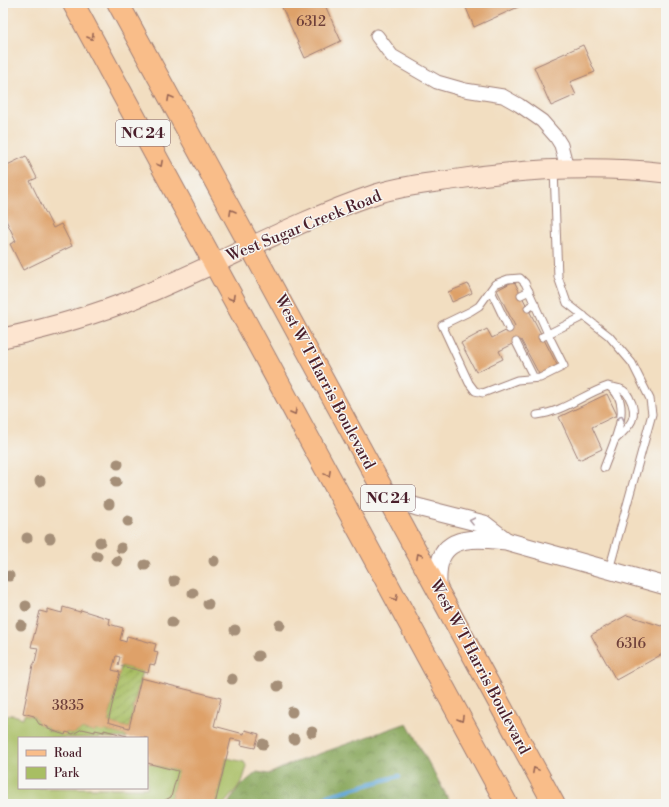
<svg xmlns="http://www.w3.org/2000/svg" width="669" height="807" font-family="'Libre Bodoni',serif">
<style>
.forest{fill:url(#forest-crowns);stroke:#686242}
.park{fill:#a8be63;stroke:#796e47}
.garden{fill:url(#garden-furrows);stroke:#796e47}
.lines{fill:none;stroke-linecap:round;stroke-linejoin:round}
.stream{stroke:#60a6d6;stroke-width:4.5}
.building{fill:#dea169}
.service-casing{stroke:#9e7e76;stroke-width:9}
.minor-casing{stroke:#9e7e76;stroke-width:15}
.tertiary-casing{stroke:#9e7e76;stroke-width:19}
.secondary-casing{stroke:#9e7e76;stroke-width:21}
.primary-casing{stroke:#9e7e76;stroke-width:23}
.service{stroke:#fff;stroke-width:7}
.minor{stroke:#fff;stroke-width:13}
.tertiary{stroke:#fff;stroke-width:17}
.secondary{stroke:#fde5d0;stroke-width:19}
.primary{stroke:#f9bd89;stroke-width:21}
.tree{fill:#a58f78}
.oneway{stroke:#965}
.oneway2{stroke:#ae9aa0}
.labels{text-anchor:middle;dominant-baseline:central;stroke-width:3;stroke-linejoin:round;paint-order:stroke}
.number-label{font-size:14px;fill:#6f403a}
.shield{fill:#f6f6f2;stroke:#7e6067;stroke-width:1}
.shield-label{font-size:15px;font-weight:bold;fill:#4a1f2b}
.street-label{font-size:16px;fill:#4a1f2b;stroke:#f6f6f2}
</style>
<defs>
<pattern id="forest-crowns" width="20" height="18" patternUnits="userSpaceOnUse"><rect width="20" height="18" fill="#86a559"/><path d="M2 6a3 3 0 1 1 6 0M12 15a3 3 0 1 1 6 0" fill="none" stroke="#70864a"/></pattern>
<pattern id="garden-furrows" width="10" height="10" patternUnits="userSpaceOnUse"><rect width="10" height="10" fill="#a8be63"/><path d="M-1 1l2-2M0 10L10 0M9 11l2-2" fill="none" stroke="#8b9a52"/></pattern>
</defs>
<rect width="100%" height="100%" fill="#f6f6f2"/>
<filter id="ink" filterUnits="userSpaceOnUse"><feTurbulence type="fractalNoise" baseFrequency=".025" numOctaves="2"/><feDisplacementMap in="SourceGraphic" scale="8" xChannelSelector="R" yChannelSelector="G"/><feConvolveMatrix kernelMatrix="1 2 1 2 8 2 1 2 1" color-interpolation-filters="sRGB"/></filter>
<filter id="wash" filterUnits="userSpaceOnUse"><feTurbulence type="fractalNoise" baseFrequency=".012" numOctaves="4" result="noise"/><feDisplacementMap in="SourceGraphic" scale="16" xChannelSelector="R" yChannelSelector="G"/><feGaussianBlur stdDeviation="0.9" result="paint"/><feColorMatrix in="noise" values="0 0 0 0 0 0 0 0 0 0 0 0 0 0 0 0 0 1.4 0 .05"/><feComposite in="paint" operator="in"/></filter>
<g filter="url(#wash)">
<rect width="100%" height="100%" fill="#f2dec1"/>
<path class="forest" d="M 407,723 L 451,804 L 228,804 L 238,788 L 257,772 L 269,774 L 293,763 Z"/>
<g class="park">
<path d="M 10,714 L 23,718 L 24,714 L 34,716 L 39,724 L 48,727 L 48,730 L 65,734 L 66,732 L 73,734 L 82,729 L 94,732 L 95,730 L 104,730 L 127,736 L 127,738 L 19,738 L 19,788 L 147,788 L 147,763 L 178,771 L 171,797 L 158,804 L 3,804 L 3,719 Z"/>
<path d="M 227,758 L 244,762 L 247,767 L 242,782 L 224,804 L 215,804 Z"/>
</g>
<path class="garden" d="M 121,666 L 142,671 L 129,728 L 108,722 Z"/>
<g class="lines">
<path class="stream" d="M 316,804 L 330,795 L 399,776"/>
</g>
<g id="blocks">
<g class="building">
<path d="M 280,3 L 324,3 L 341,41 L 305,58 Z"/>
<path d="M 464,3 L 527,3 L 474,27 Z"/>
<path d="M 583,45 L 595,72 L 570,82 L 576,95 L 551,106 L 534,67 Z"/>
<path d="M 26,156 L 37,178 L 30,181 L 53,228 L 61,224 L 72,246 L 23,270 L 10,244 L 16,241 L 3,214 L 3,167 Z"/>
<path d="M 514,281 L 558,367 L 540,376 L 521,340 L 499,351 L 503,359 L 476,372 L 461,343 L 487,329 L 492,338 L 515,326 L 497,290 Z"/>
<path d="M 468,284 L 472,293 L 452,302 L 448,292 Z"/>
<path d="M 607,394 L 617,415 L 592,427 L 602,449 L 579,460 L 559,417 Z"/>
<path d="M 63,607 L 80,612 L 81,610 L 110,619 L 109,624 L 123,628 L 120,640 L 126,642 L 127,636 L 156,644 L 154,651 L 158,652 L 155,665 L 150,664 L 148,673 L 118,665 L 120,657 L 116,656 L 112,670 L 120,672 L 108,722 L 129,728 L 141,678 L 221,698 L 214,726 L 244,734 L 245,730 L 259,734 L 255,748 L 241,745 L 242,741 L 231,739 L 215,804 L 158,804 L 171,797 L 178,771 L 147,763 L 147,738 L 127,738 L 127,736 L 104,730 L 104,732 L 95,730 L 95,732 L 82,729 L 73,734 L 66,732 L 65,735 L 48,729 L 48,727 L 39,724 L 34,716 L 23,713 L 33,665 L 35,662 L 38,648 L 31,647 L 40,611 L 47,613 L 47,609 L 62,613 Z"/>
<path d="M 627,615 L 661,626 L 666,623 L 666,652 L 616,680 L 591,635 Z"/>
</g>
</g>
</g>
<g filter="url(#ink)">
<use href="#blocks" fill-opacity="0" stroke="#9e7e76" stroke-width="1"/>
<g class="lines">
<defs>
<g id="service">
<path d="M 554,169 L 558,277 L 567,303 L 609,336 L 632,363 L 650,399 L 652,414 L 609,570"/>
<path d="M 491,291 L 509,329"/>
<path d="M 521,295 L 529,291"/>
<path d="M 528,308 L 535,304"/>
<path d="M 542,337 L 548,334 L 564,366 L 540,378 L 517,380 L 483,393 L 475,391 L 469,383 L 442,325 L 471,311 L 479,306 L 495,284 L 508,279 L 520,278 L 525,283 L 548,334 L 584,316"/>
<path d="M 516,342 L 534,378"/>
<path d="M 611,387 C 619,388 625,389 629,397 C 640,417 630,426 615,440"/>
<path d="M 537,415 C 563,412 584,394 608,386 C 636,402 612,445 604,468"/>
</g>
<path id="minor" d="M 377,36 L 392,56 L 437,82 L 465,90 L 503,96 L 519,105 L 542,121 L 556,137 L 561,145 L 567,168"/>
<g id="tertiary">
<path d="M 384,491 L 402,502 L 417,507 L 484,524 L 505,540"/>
<path d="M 438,590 C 438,581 437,571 440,562 C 447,533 484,539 506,541 L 666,586"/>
</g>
<path id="secondary" d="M 3,338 C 49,328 95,315 139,297 C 219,264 294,222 376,194 C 398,187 421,184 444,181 C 518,169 592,165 666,173"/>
<g id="primary">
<path d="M 73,3 L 507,804"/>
<path d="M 118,3 L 554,804"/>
</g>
</defs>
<use href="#service" class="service-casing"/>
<use href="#minor" class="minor-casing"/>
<use href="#tertiary" class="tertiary-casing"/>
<use href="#secondary" class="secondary-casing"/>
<use href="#primary" class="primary-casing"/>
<use href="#service" class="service"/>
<use href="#minor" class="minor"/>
<use href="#tertiary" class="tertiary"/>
<use href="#secondary" class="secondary"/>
<use href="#primary" class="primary"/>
</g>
<g class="tree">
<circle cx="118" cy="464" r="5.5"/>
<circle cx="40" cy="481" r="5.5"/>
<circle cx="116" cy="482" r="5.5"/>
<circle cx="109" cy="504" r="5.5"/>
<circle cx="128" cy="521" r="5.5"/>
<circle cx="27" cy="538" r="5.5"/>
<circle cx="50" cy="538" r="5.5"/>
<circle cx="100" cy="542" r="5.5"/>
<circle cx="121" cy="548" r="5.5"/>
<circle cx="97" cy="556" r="5.5"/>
<circle cx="117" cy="561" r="5.5"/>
<circle cx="214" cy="561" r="5.5"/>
<circle cx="145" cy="565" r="5.5"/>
<circle cx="9" cy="576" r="5.5"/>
<circle cx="174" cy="581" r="5.5"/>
<circle cx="193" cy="593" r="5.5"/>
<circle cx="208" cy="604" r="5.5"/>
<circle cx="26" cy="606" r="5.5"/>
<circle cx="172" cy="622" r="5.5"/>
<circle cx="21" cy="625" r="5.5"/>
<circle cx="280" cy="625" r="5.5"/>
<circle cx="235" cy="630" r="5.5"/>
<circle cx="258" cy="656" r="5.5"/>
<circle cx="232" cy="679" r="5.5"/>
<circle cx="278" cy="686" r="5.5"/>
<circle cx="292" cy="712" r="5.5"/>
<circle cx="312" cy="732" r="5.5"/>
<circle cx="294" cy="739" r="5.5"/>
<circle cx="263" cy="744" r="5.5"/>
</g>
<defs><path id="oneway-chevron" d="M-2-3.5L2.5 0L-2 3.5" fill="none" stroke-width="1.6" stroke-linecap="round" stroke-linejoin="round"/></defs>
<g class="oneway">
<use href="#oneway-chevron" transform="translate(91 37) rotate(61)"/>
<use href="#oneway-chevron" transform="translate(170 98) rotate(-119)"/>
<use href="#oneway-chevron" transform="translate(160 164) rotate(62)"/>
<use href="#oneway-chevron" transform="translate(232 212) rotate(-119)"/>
<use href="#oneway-chevron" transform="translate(232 298) rotate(61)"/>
<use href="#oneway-chevron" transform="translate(294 412) rotate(61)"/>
<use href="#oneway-chevron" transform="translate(328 474) rotate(62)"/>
<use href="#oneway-chevron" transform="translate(419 556) rotate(-119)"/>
<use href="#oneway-chevron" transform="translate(395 598) rotate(62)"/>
<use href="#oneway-chevron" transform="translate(461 719) rotate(61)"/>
<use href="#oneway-chevron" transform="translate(535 770) rotate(-118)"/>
</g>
<g class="oneway2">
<use href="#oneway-chevron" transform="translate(621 418) rotate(-79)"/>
<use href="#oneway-chevron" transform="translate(472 521) rotate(-166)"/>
</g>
</g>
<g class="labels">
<g class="number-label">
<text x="311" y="22">6312</text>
<text x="631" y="644">6316</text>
<text x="68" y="706">3835</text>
</g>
<g class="shield">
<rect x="116" y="120" width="54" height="26" rx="3"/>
<rect x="361" y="485" width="54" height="26" rx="3"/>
</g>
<g class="shield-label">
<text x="143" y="133">NC 24</text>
<text x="388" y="498">NC 24</text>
</g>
<g class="street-label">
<text transform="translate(304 226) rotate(-22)">West Sugar Creek Road</text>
<text transform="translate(325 382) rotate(62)">West W T Harris Boulevard</text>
<text transform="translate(480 667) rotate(62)">West W T Harris Boulevard</text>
</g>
</g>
<rect width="669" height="807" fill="none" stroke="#f6f6f2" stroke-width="16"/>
<rect x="18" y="737" width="130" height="52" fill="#f6f6f2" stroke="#b1a0a2"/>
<rect x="26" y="750" width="20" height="6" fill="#f9bd89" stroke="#b1a0a2"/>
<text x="54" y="757" font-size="12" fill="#4a1f2b">Road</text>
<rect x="26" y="767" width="20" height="12" fill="#a8be63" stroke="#b1a0a2"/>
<text x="54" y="777" font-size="12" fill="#4a1f2b">Park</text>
</svg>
